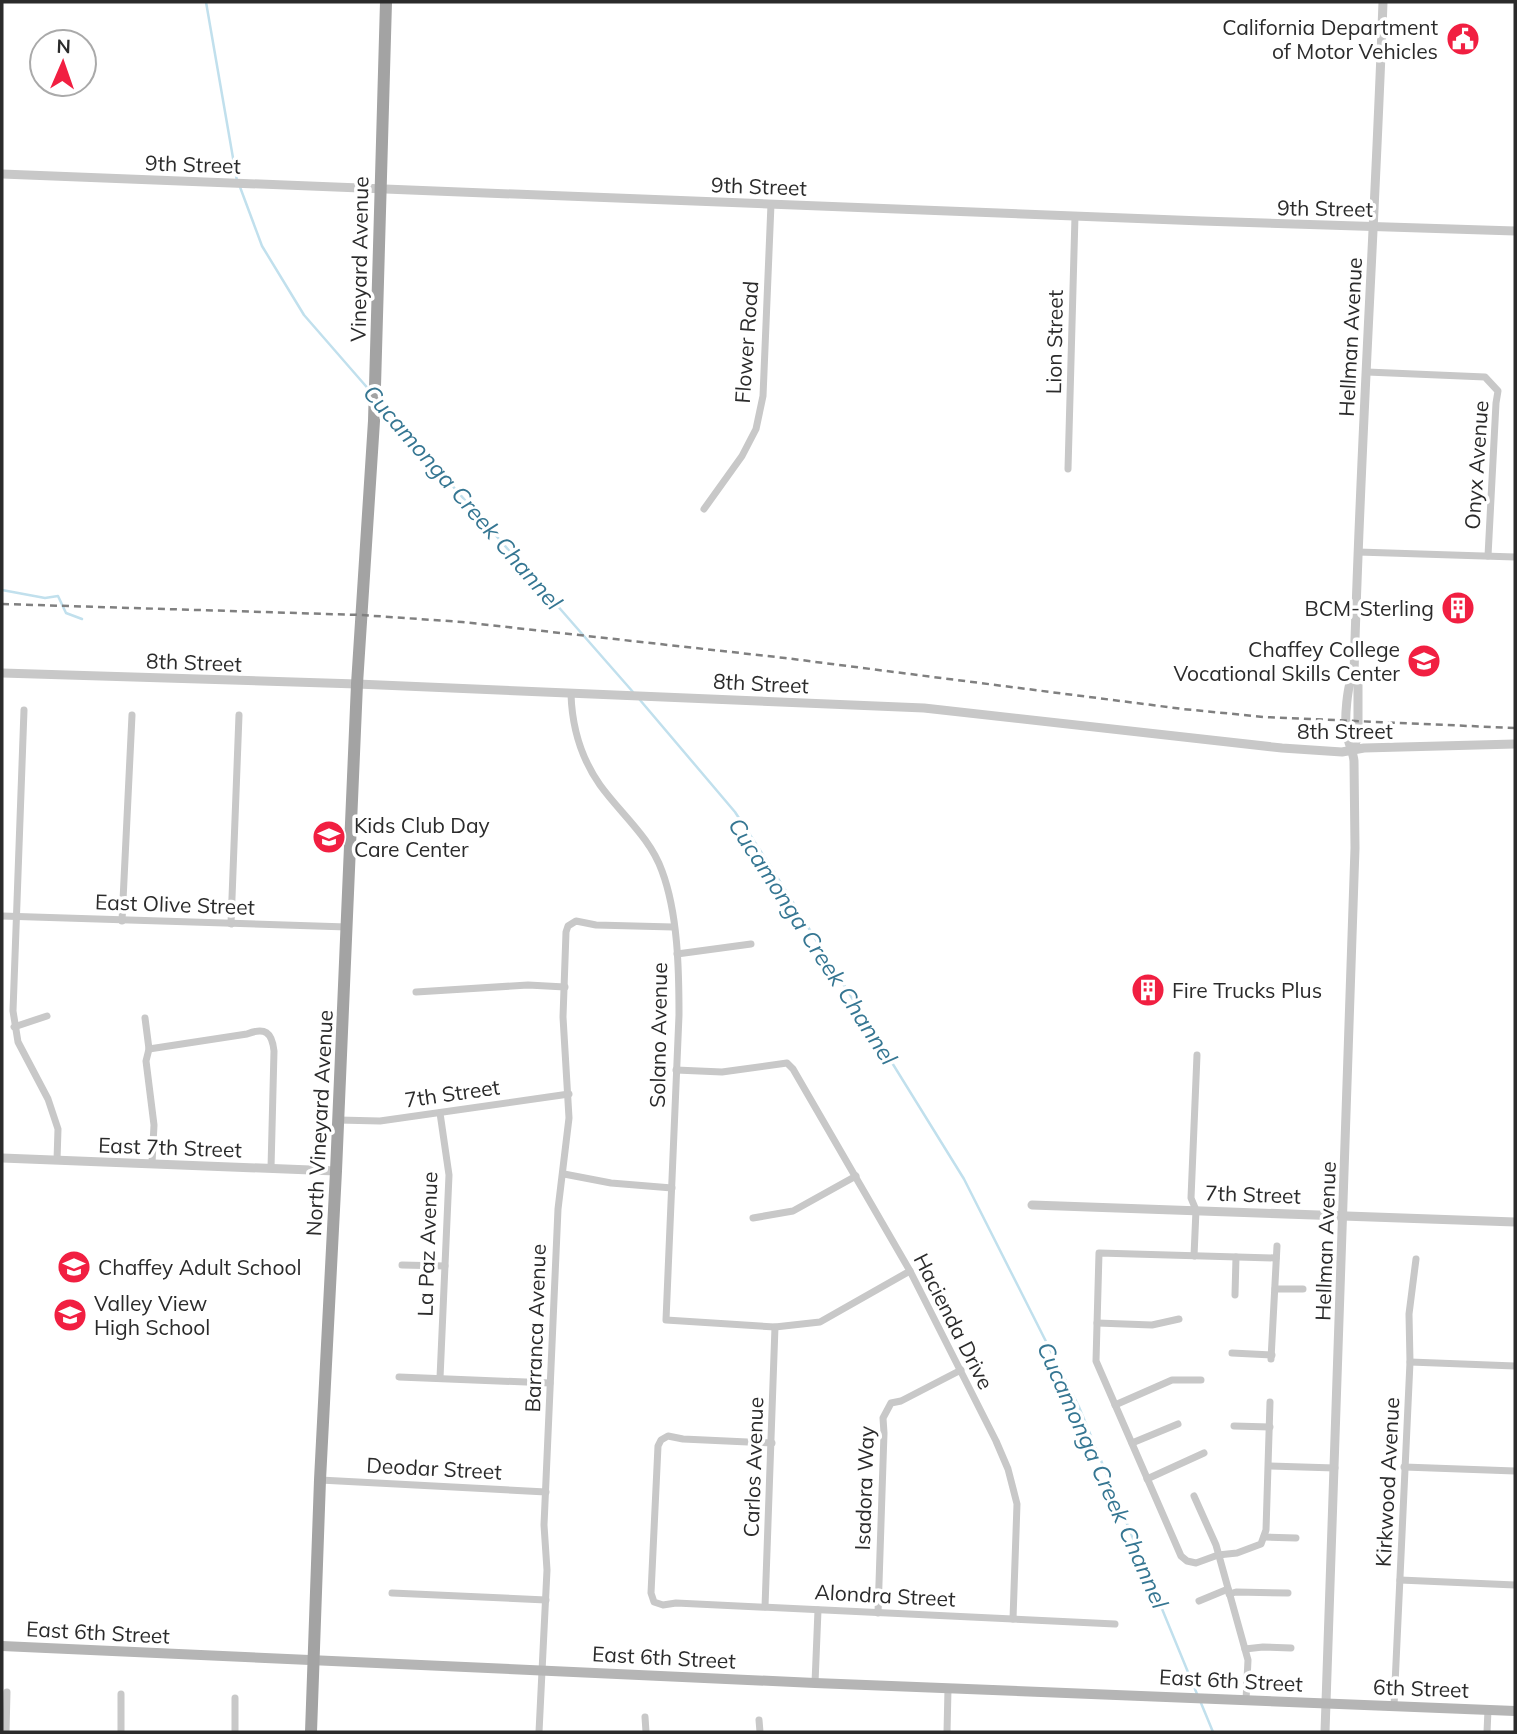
<svg xmlns="http://www.w3.org/2000/svg" width="1517" height="1734" font-family="Mulish,sans-serif">
<style>
.lines{fill:none;stroke-linecap:round;stroke-linejoin:round}
.stream{stroke:#c1e0ed;stroke-width:2.5}
.minor{stroke:#c8c8c8;stroke-width:7}
.tertiary{stroke:#c8c8c8;stroke-width:9}
.secondary{stroke:#b5b5b5;stroke-width:10}
.primary{stroke:#a3a3a3;stroke-width:12}
.rail{stroke:#808080;stroke-width:2.5;stroke-dasharray:7 5;stroke-linecap:butt}
.labels{text-anchor:middle;dominant-baseline:central;stroke-width:7;stroke-linejoin:round;paint-order:stroke}
.poi-label{font-size:21px;fill:#2b2b2b;stroke:#fff;text-anchor:start}
.street-label{font-size:21px;fill:#2b2b2b;stroke:#fff}
.water-label{font-size:23px;font-style:italic;fill:#357692;stroke:#fff}
</style>
<rect width="100%" height="100%" fill="#fff"/>
<g class="lines">
<g class="stream">
<path d="M 206,2 L 237,181"/>
<path d="M 240,187 L 262,246 L 304,315 L 371,392"/>
<path d="M 379,402 L 633,692"/>
<path d="M 2,590 L 45,598 L 58,596 L 66,613 L 82,619"/>
<path d="M 640,700 L 735,812 L 769,864 L 964,1179 L 1079,1407 L 1197,1694"/>
<path d="M 1201,1703 L 1213,1732"/>
</g>
<g class="minor">
<path d="M 1367,372 L 1485,377 L 1498,391 L 1496,403 L 1488,556"/>
<path d="M 1068,469 L 1075,216"/>
<path d="M 704,509 L 742,456 L 756,429 L 763,396 L 771,204"/>
<path d="M 1358,552 L 1515,557"/>
<path d="M 571,694 C 572,726 581,758 600,785 C 620,813 650,837 662,871 C 678,914 679,970 679,1015 L 666,1320 L 775,1327 L 820,1322 L 910,1271"/>
<path d="M 24,710 L 13,1011 L 18,1042 L 48,1099 L 58,1129 L 57,1160"/>
<path d="M 2,916 L 347,927"/>
<path d="M 122,921 L 132,715"/>
<path d="M 231,924 L 239,715"/>
<path d="M 677,954 L 751,944"/>
<path d="M 416,992 L 528,985 L 565,987"/>
<path d="M 145,1018 L 149,1049 L 146,1061 L 154,1125 L 152,1163"/>
<path d="M 14,1027 L 47,1016"/>
<path d="M 149,1049 L 247,1034 C 265,1027 272,1032 274,1051 L 271,1168"/>
<path d="M 676,1070 L 722,1072 L 787,1063 L 793,1069 L 910,1271 L 996,1441 L 1008,1469 L 1017,1504 L 1013,1619"/>
<path d="M 338,1120 L 380,1121 L 569,1094"/>
<path d="M 564,1174 L 611,1183 L 672,1188"/>
<path d="M 753,1218 L 793,1211 L 856,1176"/>
<path d="M 1194,1256 L 1196,1210 L 1191,1198 L 1197,1055"/>
<path d="M 402,1265 L 445,1266"/>
<path d="M 1275,1289 L 1303,1289"/>
<path d="M 1235,1295 L 1236,1257"/>
<path d="M 1097,1323 L 1152,1325 L 1179,1319"/>
<path d="M 1232,1353 L 1272,1355"/>
<path d="M 1271,1359 L 1277,1246"/>
<path d="M 1410,1362 L 1515,1366"/>
<path d="M 399,1377 L 550,1383"/>
<path d="M 440,1378 L 449,1175 L 440,1113"/>
<path d="M 1270,1402 L 1266,1530 L 1261,1544 L 1237,1553 L 1218,1555 L 1196,1563 L 1187,1561 L 1181,1556 L 1096,1361 L 1099,1253 L 1276,1258"/>
<path d="M 1115,1405 L 1172,1380 L 1201,1380"/>
<path d="M 1234,1426 L 1270,1427"/>
<path d="M 772,1443 L 683,1439 L 668,1436 L 661,1440 L 658,1446 L 651,1593 L 654,1602 L 663,1605 L 676,1603 L 1115,1624"/>
<path d="M 1132,1443 L 1178,1424"/>
<path d="M 1269,1466 L 1335,1468"/>
<path d="M 1404,1467 L 1515,1471"/>
<path d="M 1147,1479 L 1204,1453"/>
<path d="M 320,1480 L 546,1492"/>
<path d="M 1194,1496 L 1216,1545 L 1248,1660 L 1246,1700"/>
<path d="M 1264,1537 L 1296,1538"/>
<path d="M 1400,1580 L 1515,1585"/>
<path d="M 392,1593 L 546,1600"/>
<path d="M 1229,1594 L 1236,1592 L 1288,1593"/>
<path d="M 1199,1601 L 1228,1589"/>
<path d="M 765,1607 L 775,1327"/>
<path d="M 878,1613 L 884,1433 L 883,1418 L 891,1403 L 901,1401 L 961,1370"/>
<path d="M 1245,1649 L 1263,1647 L 1291,1648"/>
<path d="M 815,1683 L 818,1610"/>
<path d="M 1394,1706 L 1410,1362 L 1409,1314 L 1416,1259"/>
<path d="M 645,1717 L 646,1732"/>
<path d="M 759,1720 L 760,1732"/>
<path d="M 6,1732 L 7,1692"/>
<path d="M 121,1732 L 121,1694"/>
<path d="M 235,1732 L 235,1698"/>
<path d="M 539,1732 L 547,1570 L 544,1525 L 558,1209 L 569,1118 L 563,1017 L 566,932 L 568,926 L 576,921 L 596,925 L 673,927"/>
<path d="M 947,1732 L 948,1689"/>
<path d="M 1487,1732 L 1488,1710"/>
</g>
<g class="tertiary">
<path d="M 2,174 L 1202,221 L 1515,231"/>
<path d="M 2,673 L 357,684 L 924,708 L 1282,748 L 1342,752 L 1364,748 L 1515,744"/>
<path d="M 1354,750 L 1358,733 L 1358,680 L 1354,674 C 1360,449 1375,226 1383,2"/>
<path d="M 2,1158 L 336,1171"/>
<path d="M 1032,1205 L 1515,1222"/>
<path d="M 1325,1732 L 1355,848 L 1354,761 C 1353,751 1348,743 1347,734 C 1344,721 1347,683 1354,674"/>
</g>
<path class="secondary" d="M 2,1646 L 815,1683 L 1515,1711"/>
<path class="primary" d="M 311,1732 L 320,1480 L 336,1171 L 357,684 L 374,421 L 386,2"/>
<path class="rail" d="M 2,604 L 361,615 L 462,622 L 785,658 L 1183,709 L 1264,717 L 1515,728"/>
</g>
<defs>
<symbol id="civic-disc" viewBox="-11 -11 22 22"><circle r="9.5" fill="#f11f41" stroke="#fff"/><path d="M-.6-6.5H3V-4.5H.6V-3L4-1V1h2V6H-6V1h2V-1L-.6-3ZM-1.2 2.5V6h2.4V2.5Z" fill="#fff"/></symbol>
<symbol id="building-disc" viewBox="-11 -11 22 22"><circle r="9.5" fill="#f11f41" stroke="#fff"/><path d="M-4-6H4V6H1V3H-1V6H-4ZM-2.5-4.3h1.7v1.8h-1.7ZM.8-4.3h1.7v1.8H.8ZM-2.5-1h1.7V.8h-1.7ZM.8-1h1.7V.8H.8Z" fill="#fff"/></symbol>
<symbol id="school-disc" viewBox="-11 -11 22 22"><circle r="9.5" fill="#f11f41" stroke="#fff"/><path d="M0-5L7-2L0 1L-7-2ZM-4 1L0 2.5L4 1V4Q0 6-4 4Z" fill="#fff"/></symbol>
</defs>
<g fill-rule="evenodd">
<use href="#civic-disc" x="1444" y="20" width="38" height="38"/>
<use href="#building-disc" x="1439" y="589" width="38" height="38"/>
<use href="#school-disc" x="1405" y="642" width="38" height="38"/>
<use href="#school-disc" x="310" y="818" width="38" height="38"/>
<use href="#building-disc" x="1129" y="971" width="38" height="38"/>
<use href="#school-disc" x="55" y="1248" width="38" height="38"/>
<use href="#school-disc" x="51" y="1296" width="38" height="38"/>
</g>
<g class="labels">
<g class="poi-label">
<text x="1438" y="27" text-anchor="end">California Department<tspan x="1438" dy="24">of Motor Vehicles</tspan></text>
<text x="1434" y="608" text-anchor="end">BCM-Sterling</text>
<text x="1400" y="649" text-anchor="end">Chaffey College<tspan x="1400" dy="24">Vocational Skills Center</tspan></text>
<text x="354" y="825">Kids Club Day<tspan x="354" dy="24">Care Center</tspan></text>
<text x="1172" y="990">Fire Trucks Plus</text>
<text x="98" y="1267">Chaffey Adult School</text>
<text x="94" y="1303">Valley View<tspan x="94" dy="24">High School</tspan></text>
</g>
<g class="street-label">
<text transform="translate(193 164) rotate(2)">9th Street</text>
<text transform="translate(759 186) rotate(2)">9th Street</text>
<text transform="translate(1325 208) rotate(1)">9th Street</text>
<text transform="translate(359 259) rotate(-89)">Vineyard Avenue</text>
<text transform="translate(1350 337) rotate(-87)">Hellman Avenue</text>
<text transform="translate(746 342) rotate(-86)">Flower Road</text>
<text transform="translate(1054 342) rotate(-89)">Lion Street</text>
<text transform="translate(1476 465) rotate(-86)">Onyx Avenue</text>
<text transform="translate(194 662) rotate(2)">8th Street</text>
<text transform="translate(761 683) rotate(3)">8th Street</text>
<text x="1345" y="731">8th Street</text>
<text transform="translate(175 904) rotate(2)">East Olive Street</text>
<text transform="translate(658 1035) rotate(-89)">Solano Avenue</text>
<text transform="translate(452 1093) rotate(-8)">7th Street</text>
<text transform="translate(319 1123) rotate(-87)">North Vineyard Avenue</text>
<text transform="translate(170 1147) rotate(2)">East 7th Street</text>
<text transform="translate(1253 1194) rotate(2)">7th Street</text>
<text transform="translate(1325 1241) rotate(-88)">Hellman Avenue</text>
<text transform="translate(427 1244) rotate(-88)">La Paz Avenue</text>
<text transform="translate(954 1321) rotate(63)">Hacienda Drive</text>
<text transform="translate(535 1328) rotate(-88)">Barranca Avenue</text>
<text transform="translate(753 1467) rotate(-88)">Carlos Avenue</text>
<text transform="translate(434 1468) rotate(3)">Deodar Street</text>
<text transform="translate(1387 1482) rotate(-87)">Kirkwood Avenue</text>
<text transform="translate(864 1488) rotate(-88)">Isadora Way</text>
<text transform="translate(885 1595) rotate(3)">Alondra Street</text>
<text transform="translate(98 1632) rotate(3)">East 6th Street</text>
<text transform="translate(664 1657) rotate(3)">East 6th Street</text>
<text transform="translate(1231 1680) rotate(3)">East 6th Street</text>
<text transform="translate(1421 1688) rotate(2)">6th Street</text>
</g>
<g class="water-label">
<text transform="translate(463 497) rotate(49)">Cucamonga Creek Channel</text>
<text transform="translate(813 941) rotate(57)">Cucamonga Creek Channel</text>
<text transform="translate(1103 1475) rotate(66)">Cucamonga Creek Channel</text>
</g>
</g>
<rect width="1517" height="1734" fill="none" stroke="#2b2b2b" stroke-width="7"/>
<g transform="translate(63 63) rotate(2)"><circle r="33" fill="#ffffff" stroke="#aaaaaa" stroke-width="2"/>
<path d="M0-5L12 26L0 18L-12 26Z" fill="#f11f41"/>
<text y="-10" font-size="19" font-weight="bold" text-anchor="middle" fill="#2b2b2b">N</text>
</g>
</svg>
